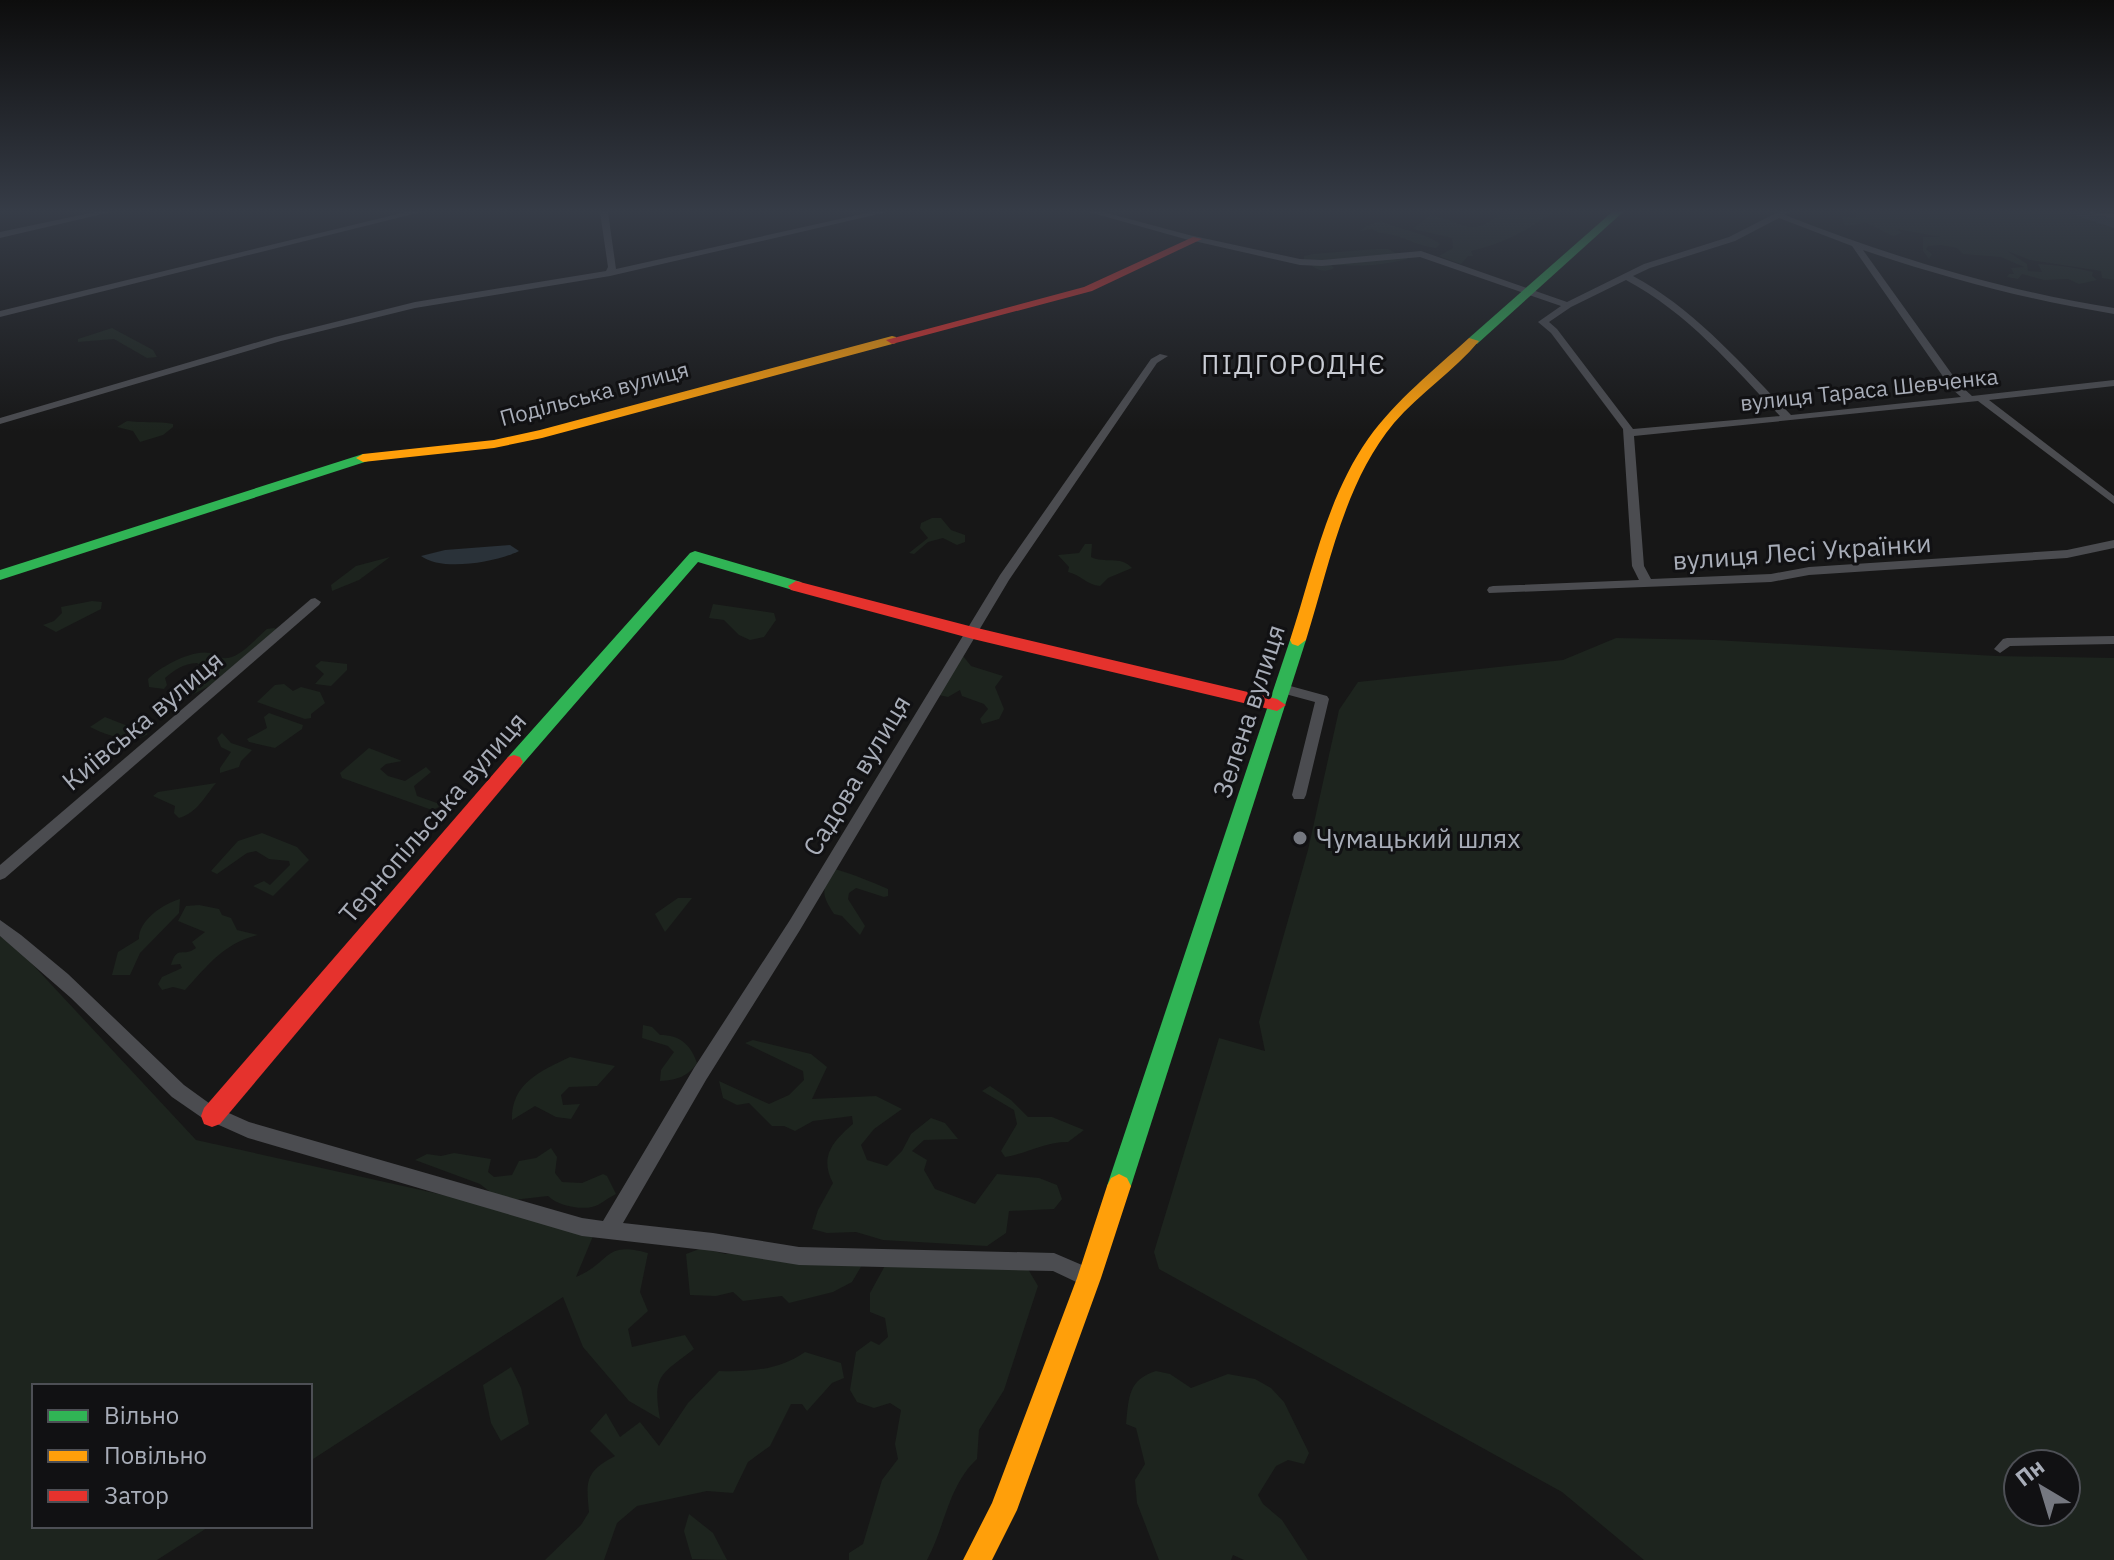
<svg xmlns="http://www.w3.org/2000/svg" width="2114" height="1560" font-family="'IBM Plex Sans',sans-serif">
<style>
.green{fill:#1d241e;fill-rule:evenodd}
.water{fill:#2a3239}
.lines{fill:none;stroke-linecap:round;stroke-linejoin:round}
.river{fill:#2a3239;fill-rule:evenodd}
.street{fill:#4b4c50;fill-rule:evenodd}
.fast{fill:#30b455;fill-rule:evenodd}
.slow{fill:#ff9f0a;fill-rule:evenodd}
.jam{fill:#e5322d;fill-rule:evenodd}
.poi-dot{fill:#757880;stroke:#111113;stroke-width:3}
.labels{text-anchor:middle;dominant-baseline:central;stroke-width:6;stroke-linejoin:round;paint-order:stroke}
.far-street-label{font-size:22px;fill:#a8adb8;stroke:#111113}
.far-quarter-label{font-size:26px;letter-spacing:2px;fill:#c9ccd4;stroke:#111113}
.street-label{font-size:26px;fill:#a8adb8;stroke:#111113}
.poi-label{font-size:26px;fill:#a8adb8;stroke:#111113;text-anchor:start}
</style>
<rect width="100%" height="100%" fill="#171717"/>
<g class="green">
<path d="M 1503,212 L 1554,212 C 1527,230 1504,244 1471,251 L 1473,256 L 1468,256 L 1461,264 L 1439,256 L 1453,248 L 1452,238 L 1413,229 L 1430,215 C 1463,221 1469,240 1503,212 Z"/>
<path d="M 1855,212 L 2084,212 L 2114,219 L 2114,228 L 2110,229 L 2114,231 L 2114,280 L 2102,278 L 2101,271 L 2030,260 L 2007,251 L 2027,264 L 2028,271 L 2042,272 L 2038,264 C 2058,265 2072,267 2093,272 L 2092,276 L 2097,280 L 2079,284 L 2068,279 L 2044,280 L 2022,274 L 2018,279 L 2007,277 L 2009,274 L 2014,274 L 2011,268 L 2024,267 L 2001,257 L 1963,254 L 1957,248 L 1941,245 L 1928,246 L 1926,249 L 1932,254 L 1929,259 L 1923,251 L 1923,237 L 1940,237 L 1897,229 L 1902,233 L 1893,236 L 1867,223 L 1845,226 L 1841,216 L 1856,218 Z"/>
<path d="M 1381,221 C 1399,230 1427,233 1440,244 L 1436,248 C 1415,246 1399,233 1379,233 L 1372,229 L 1360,231 L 1366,226 Z"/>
<path d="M 1376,249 L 1388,249 L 1408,259 C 1380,266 1357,267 1330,264 L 1334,268 C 1322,275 1313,267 1304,260 L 1304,256 L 1313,254 Z"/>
<path d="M 112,328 L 153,350 L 157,357 L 147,358 L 114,339 L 78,342 L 78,339 Z"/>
<path d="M 127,421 C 142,423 157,421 173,424 L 173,427 L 163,435 L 140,442 L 133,431 L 117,427 Z"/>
<path d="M 932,518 L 941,518 L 951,530 L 965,535 L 965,542 L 957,545 L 943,538 L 928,542 L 914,554 L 909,553 L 928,538 L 920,528 L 921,523 Z"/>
<path d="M 1085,544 L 1092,544 L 1091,557 C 1105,564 1120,555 1132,568 L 1108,578 L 1100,586 C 1087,585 1081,575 1068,572 L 1069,567 L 1058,555 L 1079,553 Z"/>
<path d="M 390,557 L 359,580 L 332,591 L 331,585 L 356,566 Z"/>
<path d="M 92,601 L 102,602 L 101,609 L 56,632 L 43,625 L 54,621 L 62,613 L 61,607 Z"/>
<path d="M 713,604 L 774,613 L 776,620 L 764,637 L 750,640 L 739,635 L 724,620 L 709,618 Z"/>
<path d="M 274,628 L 278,630 C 253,650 207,698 176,698 L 180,688 L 194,685 L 211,672 L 197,663 C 183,664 176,669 165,678 L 167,685 L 164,689 L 149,687 L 148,679 C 160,667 192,649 210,653 C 216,655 220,659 228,658 C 243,655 256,638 267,629 Z"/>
<path d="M 1616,638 L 1715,640 L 1996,656 L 2114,658 L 2114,1560 L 1644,1560 L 1562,1492 L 1159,1269 L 1154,1252 L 1219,1038 L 1265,1051 L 1259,1022 L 1308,850 L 1339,710 L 1358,682 L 1563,660 ZM 2018,1464 L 2066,1464 L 2066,1512 L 2018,1512 Z"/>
<path d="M 963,656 L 971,666 L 1003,676 L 995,687 L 1004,709 L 999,719 L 982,724 L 980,719 L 988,709 L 984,704 L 962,696 L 960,690 L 948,697 L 939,695 Z"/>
<path d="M 321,661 L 347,664 L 347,670 L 331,686 L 315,684 L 324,674 L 315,666 Z"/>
<path d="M 284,684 L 293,691 L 301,687 L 320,692 L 325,703 L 311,714 L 311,718 L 305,719 L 257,702 L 275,685 Z"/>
<path d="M 269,713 L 303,725 L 302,729 L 275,748 L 249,742 L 247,739 L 267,728 L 264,717 Z"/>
<path d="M 105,717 L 148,734 C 133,745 106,735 90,727 Z"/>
<path d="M 222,733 L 231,743 L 252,750 L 241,761 L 239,767 L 220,773 L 220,768 L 231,752 L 221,747 L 217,738 Z"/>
<path d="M 369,748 L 402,761 L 386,764 L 380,769 L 388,776 L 405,781 L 426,767 L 431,772 L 414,786 L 417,796 L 437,803 L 439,807 L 432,810 L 342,778 L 340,773 Z"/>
<path d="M 216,783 C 205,796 197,813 179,818 L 174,813 L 175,806 L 153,796 L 158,792 Z"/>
<path d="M 262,833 L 297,847 L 309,860 L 273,896 L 253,886 L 264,881 L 270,885 L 290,865 L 289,861 L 269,859 L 256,851 L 247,853 L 217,874 L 211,871 L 238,841 Z"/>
<path d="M 835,869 C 855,875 869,881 888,889 L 888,896 L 884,897 L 856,888 L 849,893 L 848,899 L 865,926 L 860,935 L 842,916 L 834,914 C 820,892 822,890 835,869 Z"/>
<path d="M 678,898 L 692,898 L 665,932 L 655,914 Z"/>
<path d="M 180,899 L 179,913 L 140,953 L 130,975 L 112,975 L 118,952 L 139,939 C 138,921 164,903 180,899 Z"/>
<path d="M 199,905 L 219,909 L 222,915 L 231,918 L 237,930 L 258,935 C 224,943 208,965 185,990 L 173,987 L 162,990 L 158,984 L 162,977 L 182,968 L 180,964 L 171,965 C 177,944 183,958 196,948 L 192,942 L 205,932 L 178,921 L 186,906 Z"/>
<path d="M 0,936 L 21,952 L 196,1140 L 596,1229 L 576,1277 C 611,1263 603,1240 648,1253 L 640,1292 L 648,1311 L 628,1329 L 632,1347 L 685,1335 L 694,1349 C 661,1375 652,1374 660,1419 L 629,1401 L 583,1347 L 563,1297 L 310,1461 L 310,1386 L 34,1386 L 34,1526 L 210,1526 L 157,1560 L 0,1560 Z"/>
<path d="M 643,1025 L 652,1027 L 660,1035 C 680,1035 691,1045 697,1063 C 688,1077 676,1080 660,1081 L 661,1070 L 674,1052 L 668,1046 L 642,1038 Z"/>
<path d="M 753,1040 L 811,1054 L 827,1067 L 812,1099 L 876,1096 L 902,1109 L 874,1129 L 861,1145 L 867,1160 L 887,1166 L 902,1151 L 911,1134 L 931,1118 L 945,1123 L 958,1139 L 924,1140 L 912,1151 L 927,1160 L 924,1170 L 935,1189 L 975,1204 L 997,1174 L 1039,1178 L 1057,1185 L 1062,1199 L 1054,1209 L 1009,1211 L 1006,1233 L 987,1246 L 883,1240 L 856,1232 L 827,1233 L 812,1229 L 818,1210 L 833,1183 C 819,1157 833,1141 853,1124 L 852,1116 L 813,1121 L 795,1131 L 784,1126 L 772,1126 L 749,1103 L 737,1105 L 723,1098 L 719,1081 L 769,1104 L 789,1095 L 804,1080 L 803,1071 L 745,1043 Z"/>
<path d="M 570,1057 L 615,1066 L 597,1086 L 569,1087 L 561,1095 L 563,1105 L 580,1104 L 571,1119 L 556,1117 L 535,1106 L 512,1120 C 511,1083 541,1071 570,1057 Z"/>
<path d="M 990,1086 L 1011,1100 L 1028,1117 L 1052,1117 L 1084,1130 L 1068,1142 C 1044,1142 1029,1153 1005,1157 L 1001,1151 L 1017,1124 L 1014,1110 L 982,1091 Z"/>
<path d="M 551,1148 L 557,1157 L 555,1173 L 562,1182 L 582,1183 L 603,1174 L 607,1176 L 616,1194 C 607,1198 601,1205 592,1207 C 579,1210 557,1205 548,1196 L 513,1200 L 494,1195 L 480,1184 L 415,1160 L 427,1154 L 441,1156 L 454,1153 L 491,1159 L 488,1172 L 494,1177 L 512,1175 L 519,1161 L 536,1158 Z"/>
<path d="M 702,1248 L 725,1254 L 749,1253 L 862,1265 L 852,1282 L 833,1292 L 789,1303 L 782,1296 L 743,1301 L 733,1292 L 716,1296 L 690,1295 L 686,1254 Z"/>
<path d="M 887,1262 L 1025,1264 L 1038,1286 L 1004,1390 L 979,1430 L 977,1459 C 948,1486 945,1527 927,1560 L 849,1560 L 849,1553 L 863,1544 L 882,1480 L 898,1459 L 895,1444 L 901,1410 L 890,1403 L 874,1408 L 857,1402 L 850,1390 L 856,1352 L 871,1341 L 879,1345 L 888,1337 L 885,1318 L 870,1312 L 870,1293 Z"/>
<path d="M 805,1352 L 841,1363 L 844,1378 L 832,1383 L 807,1411 L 802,1404 L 791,1404 L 770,1446 L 748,1462 L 733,1493 L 707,1491 L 637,1506 L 617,1523 L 604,1560 L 545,1560 L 581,1525 L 589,1512 C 586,1481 585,1472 615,1456 L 590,1431 L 606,1413 L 620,1437 L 640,1422 L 659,1446 L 688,1403 L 719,1371 C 749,1372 780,1370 805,1352 Z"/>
<path d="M 511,1367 L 521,1388 L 529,1424 L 501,1441 L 491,1423 L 483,1385 Z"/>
<path d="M 1156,1371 L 1170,1374 L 1191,1388 L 1228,1374 L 1255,1379 L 1271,1388 L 1284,1402 L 1309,1453 L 1304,1464 L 1288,1460 L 1276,1466 L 1258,1495 L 1263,1504 L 1282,1520 L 1308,1560 L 1244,1560 L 1233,1555 L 1231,1560 L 1159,1560 L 1137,1503 L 1135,1480 L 1145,1464 L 1136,1428 L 1126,1424 C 1129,1397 1128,1380 1156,1371 Z"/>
<path d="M 689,1514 L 713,1533 L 727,1560 L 692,1559 L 684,1531 Z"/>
</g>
<path class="water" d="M 510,545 L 519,551 C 497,562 442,572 421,556 L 445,550 Z"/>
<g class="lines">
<path class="river" d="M 2065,212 L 2091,212 L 2114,218 L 2114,228 Z"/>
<g class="street">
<path d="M 95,212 L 111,212 L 0,238 L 0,232 Z"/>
<path d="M 406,212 L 421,212 L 0,317 L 0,311 Z"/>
<path d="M 600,212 L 608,212 L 616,269 L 871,212 L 887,212 L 610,276 L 415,308 L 281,341 L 0,424 L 0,418 L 275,337 L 415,302 L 606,271 L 608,267 Z"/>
<path d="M 1089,212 L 1103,212 L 1189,235 L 1300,259 L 1322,260 L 1421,251 L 1567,302 L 1644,264 L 1729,237 L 1778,212 L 1789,212 L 1785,215 C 1892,257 2000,290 2114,308 L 2114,314 C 2028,300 1945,278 1863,250 L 1959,384 L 1972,396 L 2114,380 L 2114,386 L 1989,400 L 2114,496 L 2114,504 L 1978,401 L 1634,436 L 1644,566 L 1651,579 L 1771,574 L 1809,567 L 2067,550 L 2114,540 L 2114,548 L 2067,558 L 1809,575 L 1771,582 L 1489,593 L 1487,590 L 1489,587 L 1493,586 L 1639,580 L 1632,566 L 1623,429 L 1551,333 L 1538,322 L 1561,306 L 1420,257 L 1322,266 L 1300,265 L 1185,239 ZM 1779,218 L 1852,246 L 1951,388 L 1961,397 L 1791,415 C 1741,364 1696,310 1633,276 L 1650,268 L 1735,241 ZM 1626,280 C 1688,313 1732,366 1780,416 L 1633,429 L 1557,329 L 1549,322 L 1571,307 Z"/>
<path d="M 2090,212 L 2114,214 L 2114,218 L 2091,214 Z"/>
<path d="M 1160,354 L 1168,356 L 1157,363 L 1009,580 L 800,930 L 706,1080 L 623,1223 L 713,1233 L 799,1247 L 1054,1253 L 1096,1271 L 1099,1278 L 1096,1285 L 1089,1288 L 1053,1271 L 799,1265 L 713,1251 L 582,1236 L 248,1138 L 201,1117 L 172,1097 L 71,998 L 0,936 L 0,920 L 21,935 L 68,974 L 184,1085 L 213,1106 L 249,1122 L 582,1218 L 603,1221 L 694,1068 L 790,920 L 1000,575 L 1151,359 Z"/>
<path d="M 315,598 L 321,602 L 319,605 L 5,878 L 0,880 L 0,865 L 311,599 Z"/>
<path d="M 2114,636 L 2114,644 L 2010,646 L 2000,653 L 1994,649 L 2003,639 L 2007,638 Z"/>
<path d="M 1283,684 L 1327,696 L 1329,699 L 1306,795 L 1304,799 L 1294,799 L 1292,795 L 1315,702 L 1278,692 L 1276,689 Z"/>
</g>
<g class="fast">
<path d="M 1612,212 L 1623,212 L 1477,344 L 1469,344 L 1469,338 Z"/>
<path d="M 363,454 L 368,455 L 368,461 L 0,580 L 0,570 Z"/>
<path d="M 695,551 L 801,582 L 804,586 L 796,591 L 698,562 L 520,767 L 508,767 L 505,762 L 508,757 L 690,553 Z"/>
<path d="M 1298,634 L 1306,640 L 1131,1186 L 1127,1194 L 1119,1198 L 1111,1194 L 1107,1186 L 1290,640 Z"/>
</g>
<g class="slow">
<path d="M 892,336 L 896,337 L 896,343 L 542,438 L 494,448 L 363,462 L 356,458 L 363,454 L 494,440 L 540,430 Z"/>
<path d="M 1469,338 L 1479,341 C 1454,371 1420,393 1394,423 C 1344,483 1329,567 1306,640 L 1298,646 L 1292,644 L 1290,640 C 1312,573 1327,497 1368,439 C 1396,400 1434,370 1469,338 Z"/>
<path d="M 1119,1174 L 1127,1178 L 1131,1186 L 1101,1278 L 1017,1510 L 992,1560 L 963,1560 L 992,1503 L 1077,1278 L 1107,1186 L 1111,1178 Z"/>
</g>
<g class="jam">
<path d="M 1193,237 L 1202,239 L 1092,291 L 892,344 L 886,340 L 1084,287 Z"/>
<path d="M 796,581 L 973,627 L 1277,699 L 1286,705 L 1277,711 L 973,639 L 791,590 L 788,586 Z"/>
<path d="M 514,755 L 520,757 L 523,762 L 520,767 L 220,1124 L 212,1127 L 204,1124 L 201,1116 L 204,1108 L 508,757 Z"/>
</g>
</g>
<linearGradient id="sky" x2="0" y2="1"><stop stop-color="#0d0d0d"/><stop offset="0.49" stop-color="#363c47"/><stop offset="1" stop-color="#363c47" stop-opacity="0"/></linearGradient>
<rect width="2114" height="431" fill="url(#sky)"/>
<circle class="poi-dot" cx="1300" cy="838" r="8"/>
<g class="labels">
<g class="far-street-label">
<text transform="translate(1869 389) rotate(-6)">вулиця Тараса Шевченка</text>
<text transform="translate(594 393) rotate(-15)">Подільська вулиця</text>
</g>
<g class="far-quarter-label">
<text x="1294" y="364">ПІДГОРОДНЄ</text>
</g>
<g class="street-label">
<text transform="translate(1802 551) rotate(-4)">вулиця Лесі Українки</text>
<text transform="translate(1248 711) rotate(-72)">Зелена вулиця</text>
<text transform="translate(142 720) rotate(-40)">Київська вулиця</text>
<text transform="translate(856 775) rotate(-59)">Садова вулиця</text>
<text transform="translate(432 817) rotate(-49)">Тернопільська вулиця</text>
</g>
<g class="poi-label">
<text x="1316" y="838">Чумацький шлях</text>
</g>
</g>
<rect x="32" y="1384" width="280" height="144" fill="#111113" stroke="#4d4f55" stroke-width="2"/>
<rect x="48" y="1410" width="40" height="12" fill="#30b455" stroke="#4d4f55" stroke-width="2"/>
<text x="104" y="1424" font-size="24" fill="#a8adb8">Вільно</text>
<rect x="48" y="1450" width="40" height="12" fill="#ff9f0a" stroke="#4d4f55" stroke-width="2"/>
<text x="104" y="1464" font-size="24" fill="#a8adb8">Повільно</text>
<rect x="48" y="1490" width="40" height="12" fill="#e5322d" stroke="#4d4f55" stroke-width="2"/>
<text x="104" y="1504" font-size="24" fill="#a8adb8">Затор</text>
<g transform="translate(2042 1488) rotate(322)"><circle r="38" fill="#111113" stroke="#4d4f55" stroke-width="2"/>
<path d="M0-6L14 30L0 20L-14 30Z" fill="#757880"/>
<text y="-12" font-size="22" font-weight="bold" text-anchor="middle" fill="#a8adb8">Пн</text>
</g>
</svg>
